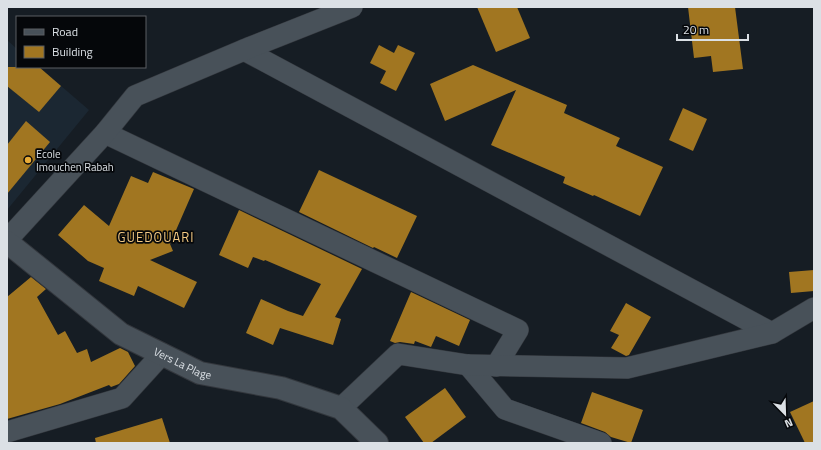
<svg xmlns="http://www.w3.org/2000/svg" width="821" height="450" font-family="'Titillium Web',sans-serif">
<style>
.built{fill:#1b2732}
.building{fill:#a17621}
.lines{fill:none;stroke-linecap:round;stroke-linejoin:round}
.street-casing{stroke:#33373d;stroke-width:22}
.secondary-casing{stroke:#33373d;stroke-width:24}
.street{stroke:#485159;stroke-width:21}
.secondary{stroke:#485159;stroke-width:22}
.poi-dot{fill:#e8ab37;stroke:#05070a;stroke-width:1.5}
.labels{text-anchor:middle;dominant-baseline:central;stroke-width:3.5;stroke-linejoin:round;paint-order:stroke}
.poi-label{font-size:11px;fill:#dbe0e5;stroke:#05070a;text-anchor:start}
.street-label{font-size:11px;fill:#dbe0e5;stroke:#05070a}
.quarter-label{font-size:13px;letter-spacing:1px;fill:#f3c983;stroke:#05070a}
</style>
<rect width="100%" height="100%" fill="#161d24"/>
<path class="built" d="M 7,40 L 17,49 L 17,67 L 39,67 L 89,110 L 7,210 Z"/>
<g class="building">
<path d="M 477,7 L 517,7 L 530,38 L 496,52 Z"/>
<path d="M 688,7 L 735,7 L 743,69 L 713,72 L 711,56 L 694,58 Z"/>
<path d="M 379,45 L 394,53 L 398,45 L 415,53 L 396,91 L 380,83 L 386,71 L 370,63 Z"/>
<path d="M 473,65 L 567,105 L 564,113 L 620,138 L 616,146 L 663,167 L 640,216 L 594,195 L 593,196 L 563,183 L 565,177 L 491,145 L 516,90 L 445,121 L 430,84 Z"/>
<path d="M 7,67 L 39,67 L 61,86 L 39,112 L 7,86 Z"/>
<path d="M 683,108 L 707,119 L 693,151 L 669,140 Z"/>
<path d="M 26,121 L 50,142 L 7,194 L 7,145 Z"/>
<path d="M 319,170 L 417,216 L 397,258 L 374,247 L 373,248 L 299,212 Z"/>
<path d="M 153,172 L 194,189 L 170,244 L 173,251 L 150,260 L 197,282 L 184,308 L 138,286 L 134,296 L 99,281 L 104,268 L 88,261 L 58,235 L 84,205 L 109,226 L 131,176 L 148,183 Z"/>
<path d="M 239,210 L 362,269 L 335,317 L 341,319 L 333,345 L 280,328 L 273,345 L 246,333 L 261,299 L 288,311 L 303,316 L 321,284 L 265,260 L 264,261 L 253,257 L 248,268 L 219,255 Z"/>
<path d="M 814,270 L 814,291 L 791,293 L 789,272 Z"/>
<path d="M 31,277 L 46,289 L 37,297 L 58,335 L 65,331 L 77,353 L 87,349 L 91,362 L 120,348 L 128,352 L 135,366 L 119,384 L 111,387 L 109,385 L 60,404 L 7,419 L 7,297 Z"/>
<path d="M 411,292 L 470,320 L 459,346 L 436,336 L 431,347 L 415,341 L 414,344 L 400,342 L 395,343 L 390,341 Z"/>
<path d="M 626,303 L 651,317 L 629,355 L 626,356 L 611,348 L 619,335 L 610,331 Z"/>
<path d="M 445,388 L 466,417 L 431,443 L 424,443 L 405,417 Z"/>
<path d="M 592,392 L 643,410 L 631,443 L 611,437 L 605,432 L 581,423 Z"/>
<path d="M 814,401 L 814,443 L 805,443 L 790,412 Z"/>
<path d="M 162,418 L 170,443 L 96,443 L 95,438 Z"/>
</g>
<g class="lines">
<defs>
<g id="street">
<path d="M 244,50 L 772,333"/>
<path d="M 105,133 L 518,330 L 496,366"/>
<path d="M 7,240 L 105,133 L 135,96 L 251,47 L 352,7"/>
<path d="M 468,365 L 505,409 L 601,443"/>
<path d="M 341,408 L 398,354 L 468,365 L 627,368 L 772,333 L 814,308"/>
<path d="M 7,432 L 122,398 L 162,354"/>
</g>
<g id="secondary">
<path id="s1" d="M 7,242 L 121,334 L 200,373 L 281,388 L 341,408 L 377,443"/>
</g>
</defs>
<use href="#street" class="street-casing"/>
<use href="#secondary" class="secondary-casing"/>
<use href="#street" class="street"/>
<use href="#secondary" class="secondary"/>
</g>
<circle class="poi-dot" cx="28" cy="160" r="4"/>
<g class="labels">
<g class="poi-label">
<text x="36" y="154">Ecole<tspan x="36" dy="13">Imouchen Rabah</tspan></text>
</g>
<g class="street-label">
<text stroke="none"><textPath href="#s1" startOffset="215">Vers La Plage</textPath></text>
</g>
<g class="quarter-label">
<text x="156" y="237">GUEDOUARI</text>
</g>
</g>
<rect width="821" height="450" fill="none" stroke="#dbe0e5" stroke-width="16"/>
<rect x="16" y="16" width="130" height="52" fill="#05070a" stroke="#5b5e62"/>
<rect x="24" y="29" width="20" height="6" fill="#485159" stroke="#5b5e62"/>
<text x="52" y="36" font-size="12" fill="#dbe0e5">Road</text>
<rect x="24" y="46" width="20" height="12" fill="#a17621" stroke="#5b5e62"/>
<text x="52" y="56" font-size="12" fill="#dbe0e5">Building</text>
<g transform="translate(785 414) rotate(157)" stroke="#05070a" stroke-width="3" paint-order="stroke">
<path d="M0-3L7 15L0 10L-7 15Z" fill="#dbe0e5"/>
<text y="-6" font-size="11" font-weight="bold" text-anchor="middle" fill="#dbe0e5">N</text>
</g>
<path d="M677 34v6h71v-6" fill="none" stroke="#dbe0e5" stroke-width="2"/>
<text x="683" y="34" font-size="12" fill="#dbe0e5" stroke="#05070a" stroke-width="3" paint-order="stroke">20 m</text>
</svg>
